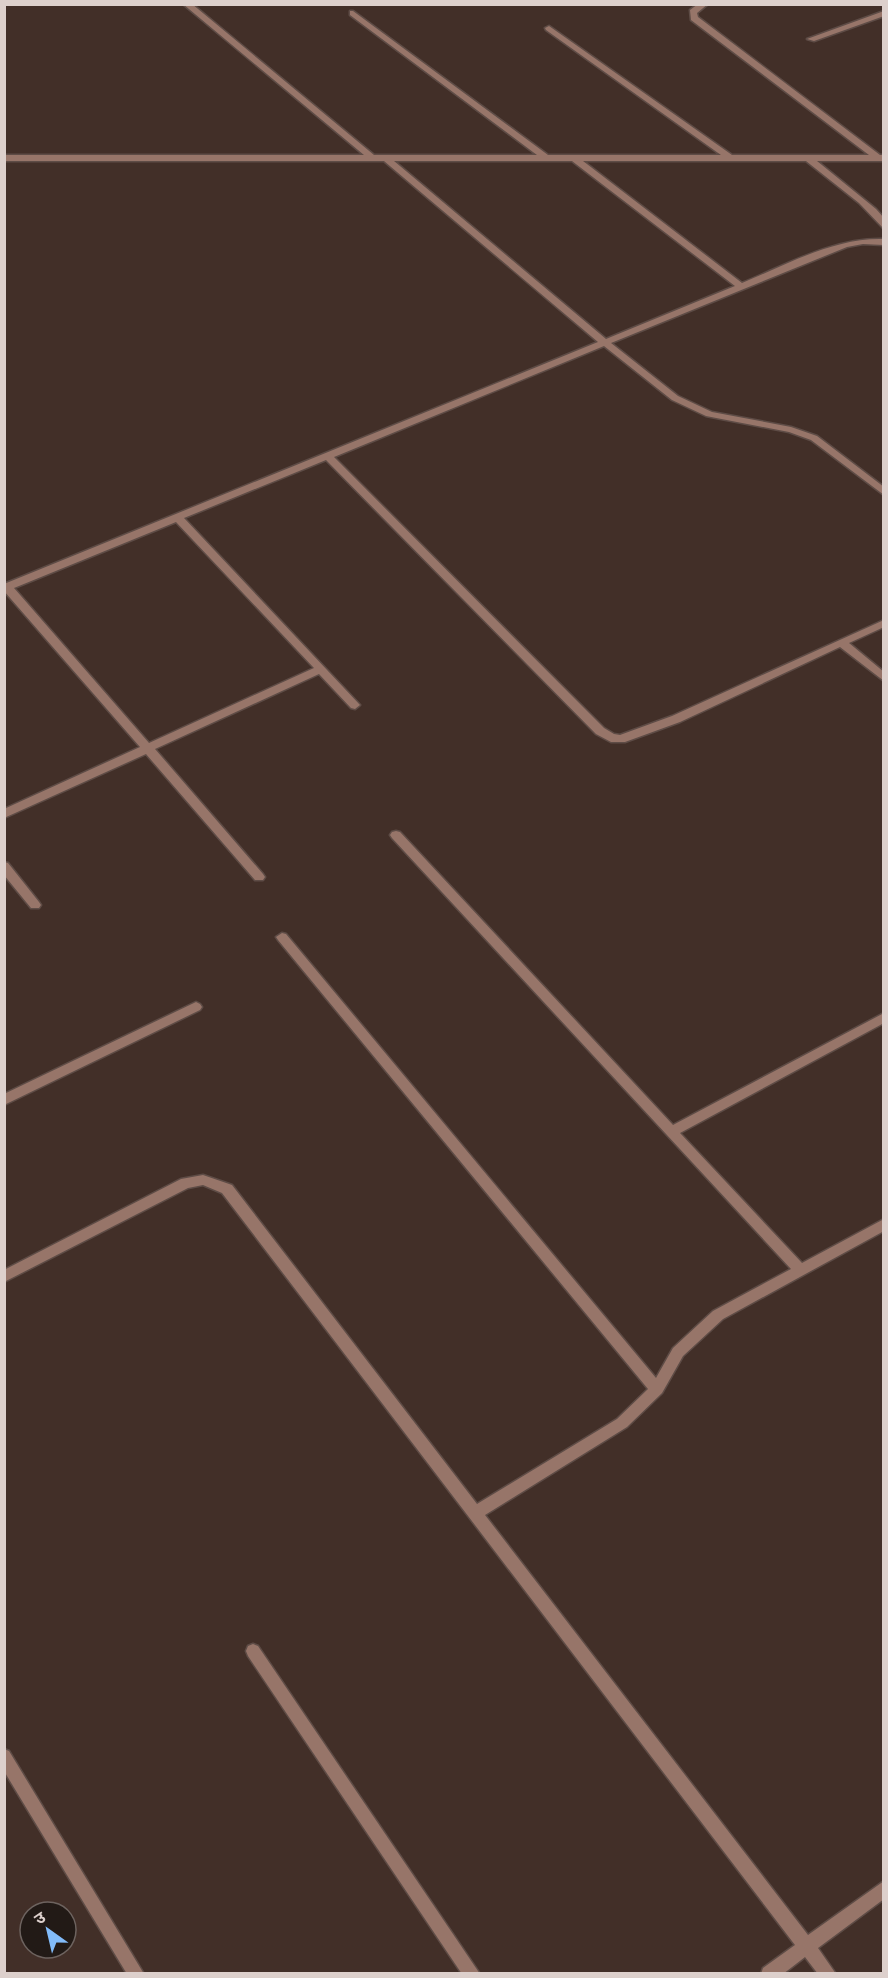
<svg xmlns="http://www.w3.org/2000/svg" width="888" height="1978" font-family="Ubuntu,'Noto Sans Devanagari',sans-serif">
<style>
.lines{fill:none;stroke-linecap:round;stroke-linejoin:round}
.minor-casing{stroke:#5e4c46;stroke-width:3}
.minor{fill:#977569;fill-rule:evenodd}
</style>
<rect width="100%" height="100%" fill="#422f28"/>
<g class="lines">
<defs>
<g id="minor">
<path d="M 183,4 L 192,4 L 374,155 L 537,155 L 350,15 L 350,11 L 353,11 L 548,155 L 721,155 L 546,30 L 545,28 L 549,26 L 732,155 L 869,155 L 691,20 L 690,10 L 698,4 L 708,4 L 697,13 L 698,17 L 880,155 L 884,155 L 884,161 L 817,161 L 876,209 L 884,218 L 884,229 L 859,203 L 806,161 L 583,161 L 742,283 C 786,265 835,237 884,239 L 884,245 L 863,244 L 847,247 L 611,343 L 678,396 L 712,412 L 791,427 L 817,436 L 884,487 L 884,495 L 811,440 L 789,432 L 706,416 L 672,400 L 604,346 L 334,457 L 604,728 L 614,734 L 620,735 L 672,716 L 884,620 L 884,627 L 849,643 L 884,672 L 884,681 L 840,647 L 680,722 L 625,742 L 611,742 L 596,734 L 326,460 L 184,518 L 360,705 L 355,709 L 351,708 L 319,674 L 155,749 L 263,874 L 265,877 L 263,880 L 255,880 L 146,754 L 4,818 L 4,809 L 140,747 L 4,591 L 4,584 L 598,342 L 384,161 L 4,161 L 4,155 L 364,155 ZM 394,161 L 572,161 L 735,286 L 606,339 ZM 176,522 L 314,668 L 149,743 L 14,588 Z"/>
<path d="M 884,11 L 884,16 L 814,41 L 807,39 Z"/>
<path d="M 396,831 L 400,832 L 673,1125 L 884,1013 L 884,1023 L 680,1133 L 802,1263 L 884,1219 L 884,1231 L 723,1319 L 683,1356 L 662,1393 L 627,1427 L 485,1515 L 808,1935 L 884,1881 L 884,1899 L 818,1948 L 836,1974 L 818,1974 L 805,1957 L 783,1974 L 761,1974 L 763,1968 L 795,1945 L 222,1193 L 203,1185 L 188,1188 L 4,1282 L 4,1270 L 181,1179 L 203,1175 L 232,1185 L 477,1504 L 617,1419 L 648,1389 L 278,940 L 276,937 L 282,933 L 286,934 L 656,1378 L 673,1348 L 713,1311 L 791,1269 L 392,838 L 390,835 L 392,832 Z"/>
<path d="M 4,862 L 8,863 L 39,902 L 41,905 L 39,908 L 31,908 L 4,875 Z"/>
<path d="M 196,1002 L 200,1004 L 202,1007 L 200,1010 L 4,1105 L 4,1094 Z"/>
<path d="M 253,1644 L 258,1646 L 480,1974 L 462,1974 L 248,1656 L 246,1651 L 248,1646 Z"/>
<path d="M 4,1749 L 9,1751 L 144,1974 L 127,1974 L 4,1771 Z"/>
</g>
</defs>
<use href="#minor" class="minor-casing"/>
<use href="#minor" class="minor"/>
</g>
<rect width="888" height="1978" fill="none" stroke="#ddd0cc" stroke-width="12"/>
<g transform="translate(48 1930) rotate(326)"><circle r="28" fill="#221a16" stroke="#6d635f" stroke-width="1.5"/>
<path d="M0-4.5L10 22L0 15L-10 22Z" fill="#82bcfa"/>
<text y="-9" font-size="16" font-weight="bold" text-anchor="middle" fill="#ddd0cc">उ</text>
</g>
</svg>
